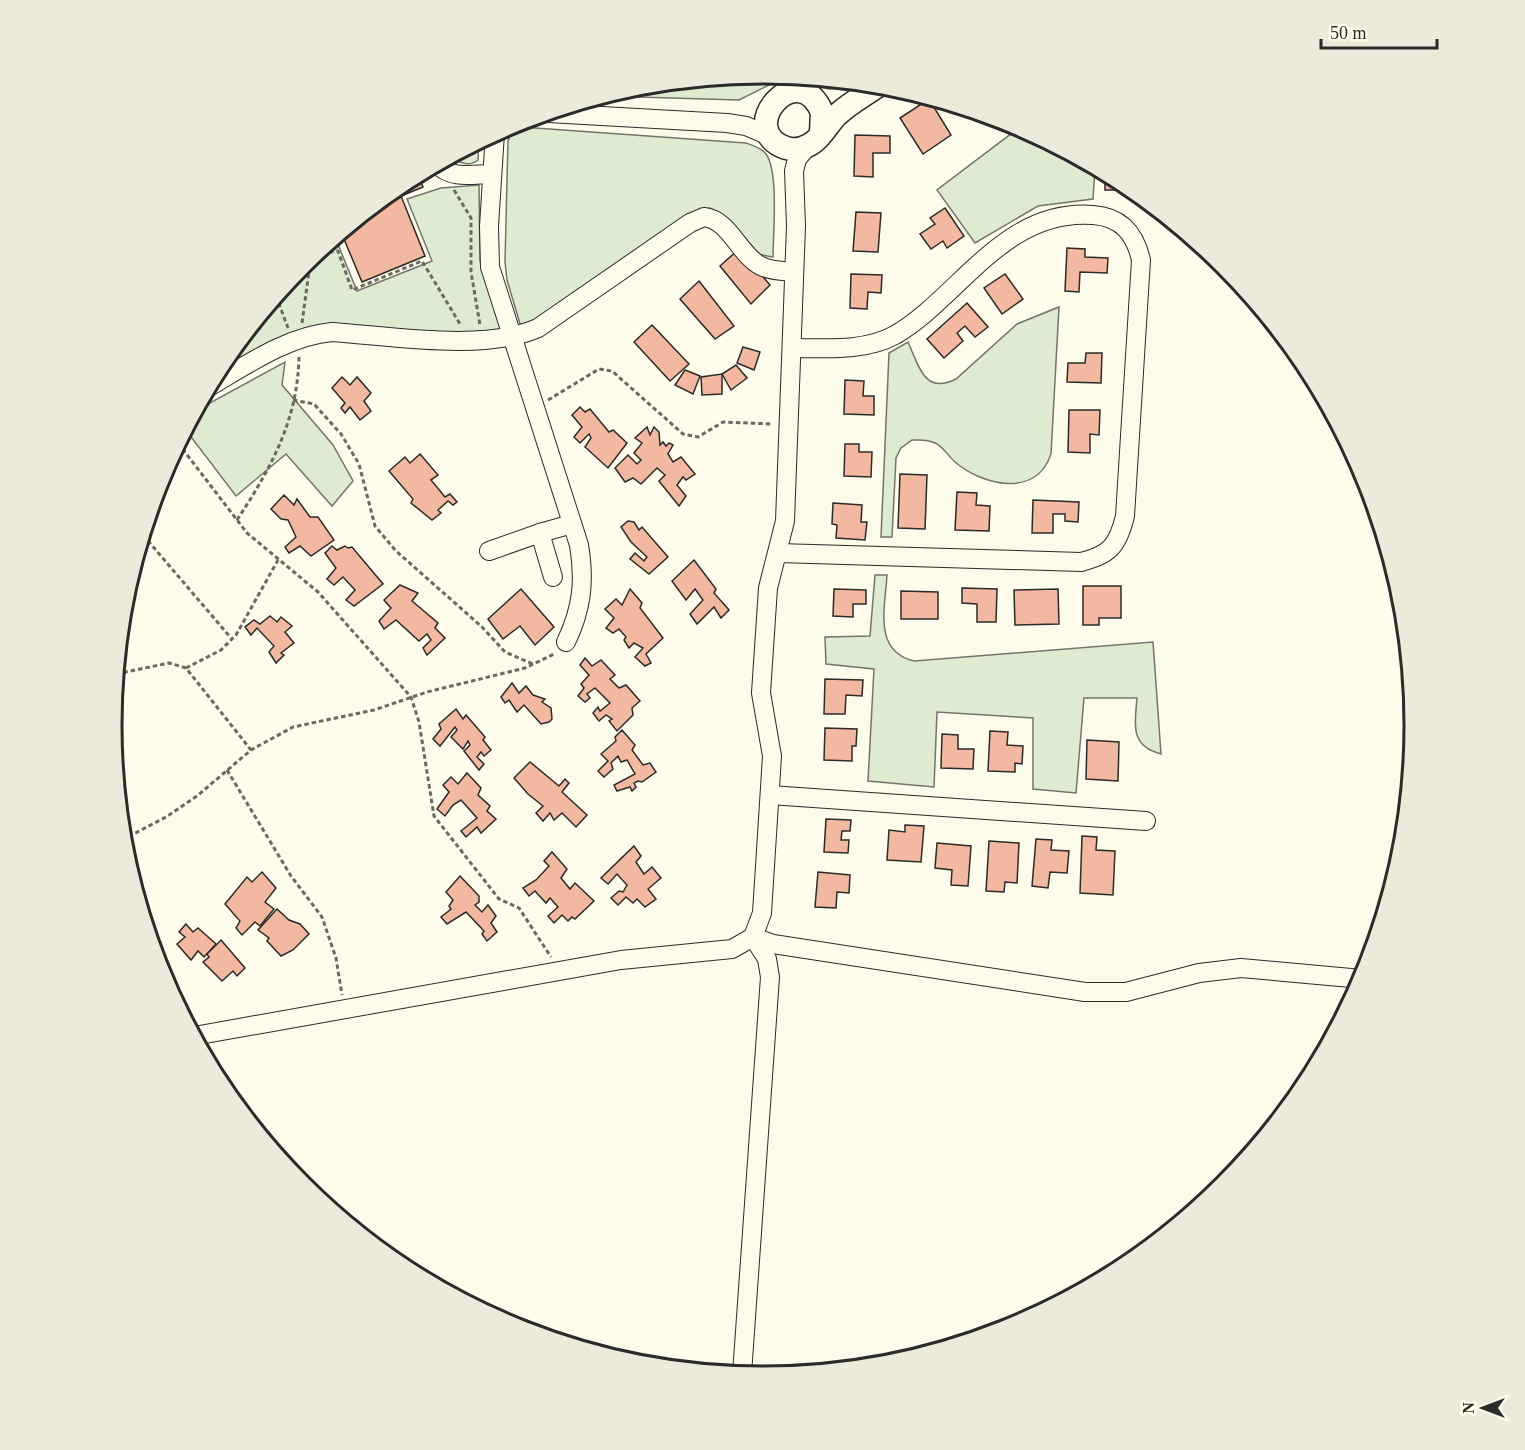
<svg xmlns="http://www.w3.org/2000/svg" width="1525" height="1450" font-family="'Times New Roman',serif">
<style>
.green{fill:#deebd1;stroke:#74746e;stroke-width:1.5}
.building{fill:#f2b8a0;stroke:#2b2b2b;stroke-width:1.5}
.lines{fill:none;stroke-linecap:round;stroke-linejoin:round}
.minor-casing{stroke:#2b2b2b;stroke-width:20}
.major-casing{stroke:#2b2b2b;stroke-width:25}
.path{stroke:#6a6964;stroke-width:3;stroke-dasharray:4.5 3;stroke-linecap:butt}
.minor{stroke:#fdfbea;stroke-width:18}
.major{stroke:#fdfbea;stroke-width:22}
.rim{fill:none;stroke:#2b2b2b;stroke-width:3}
</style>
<rect width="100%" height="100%" fill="#fdfbea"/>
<g class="green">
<path d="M 763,74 L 842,81 L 843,87 L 829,89 L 792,80 L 771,84 L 739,100 L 603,96 L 636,86 Z"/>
<path d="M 521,127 L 746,143 C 752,145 762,148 766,154 C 779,171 773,235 773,257 L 757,254 L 717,212 L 710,208 L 702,210 L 538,320 L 521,327 L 507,280 L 505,262 L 508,141 L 512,131 Z"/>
<path d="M 1020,127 L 1095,168 L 1093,199 L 1038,206 L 975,243 L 937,190 Z"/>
<path d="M 479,141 L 478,160 C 469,167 459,163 451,156 Z"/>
<path d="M 479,185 L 480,261 L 503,329 L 487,332 L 445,333 L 349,325 L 216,373 L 302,264 L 335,237 L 357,291 L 432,261 L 407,199 L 441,188 Z"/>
<path d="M 1059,307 L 1051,454 C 1036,499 982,485 955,462 C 948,456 943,446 935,443 C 927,439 920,440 912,440 L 901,448 L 896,458 L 892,537 L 881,537 L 889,353 L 908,342 C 919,366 924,395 956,379 L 1017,324 Z"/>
<path d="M 285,362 L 282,385 L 333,445 L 353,481 L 332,506 L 286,454 L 236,496 L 185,429 L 195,411 Z"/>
<path d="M 875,575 L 887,575 C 885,608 873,651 914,661 L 1153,642 L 1161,754 C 1129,746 1135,723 1137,698 L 1084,698 L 1076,793 L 1033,789 L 1033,718 L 937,712 L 934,787 L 868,781 L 874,669 L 826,664 L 825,637 L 870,636 Z"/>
</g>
<g class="building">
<path d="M 929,99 L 951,135 L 923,154 L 900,118 Z"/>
<path d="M 855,135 L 890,136 L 890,153 L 873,153 L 873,177 L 854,176 Z"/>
<path d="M 1105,173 L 1125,183 L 1127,185 L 1123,185 L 1123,190 L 1105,190 Z"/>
<path d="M 418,174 L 423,187 L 401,196 L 425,256 L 362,282 L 341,232 L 401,183 Z"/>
<path d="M 945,208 L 964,236 L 947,248 L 943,241 L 931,249 L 920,234 L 935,224 L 930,218 Z"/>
<path d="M 856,212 L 881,213 L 878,252 L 853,251 Z"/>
<path d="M 1067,248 L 1085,249 L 1085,257 L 1108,258 L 1107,273 L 1080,272 L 1079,292 L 1065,291 Z"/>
<path d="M 739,249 L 770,285 L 751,304 L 720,266 Z"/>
<path d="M 851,274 L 882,275 L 881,293 L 868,292 L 867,309 L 850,308 Z"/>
<path d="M 1005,274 L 1023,299 L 1002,314 L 984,288 Z"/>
<path d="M 699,281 L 734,326 L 715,339 L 680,299 Z"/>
<path d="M 967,303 L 988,327 L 975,337 L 965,326 L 957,333 L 963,341 L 944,358 L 927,339 Z"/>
<path d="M 652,325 L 689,364 L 670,381 L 634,342 Z"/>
<path d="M 743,347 L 760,352 L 754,370 L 737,363 Z"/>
<path d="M 1086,353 L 1102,353 L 1101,383 L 1067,382 L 1068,363 L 1085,363 Z"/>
<path d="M 736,365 L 747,378 L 731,390 L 722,374 Z"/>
<path d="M 685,370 L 700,376 L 693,394 L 675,385 Z"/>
<path d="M 722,374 L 722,394 L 702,395 L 701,377 Z"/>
<path d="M 342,377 L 350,385 L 357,377 L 371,393 L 364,401 L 371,411 L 360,420 L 350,407 L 345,413 L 341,408 L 345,403 L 332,388 Z"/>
<path d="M 845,380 L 864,381 L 863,396 L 874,396 L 874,415 L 844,414 Z"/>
<path d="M 580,407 L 585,412 L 590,409 L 609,432 L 613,430 L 627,443 L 608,468 L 585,447 L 591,438 L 589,434 L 580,443 L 574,437 L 582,427 L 572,415 Z"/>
<path d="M 1069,410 L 1100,410 L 1099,435 L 1090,434 L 1090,453 L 1068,452 Z"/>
<path d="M 647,427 L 650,435 L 654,427 L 659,432 L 660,445 L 663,442 L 666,446 L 669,443 L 673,445 L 668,454 L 673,462 L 681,457 L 695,474 L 686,480 L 683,477 L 677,485 L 686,496 L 679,506 L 659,481 L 665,475 L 657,468 L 641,484 L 633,478 L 625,482 L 615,468 L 628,455 L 637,464 L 641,460 L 634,453 L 642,443 L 635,438 Z"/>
<path d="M 845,444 L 859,444 L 859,452 L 872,452 L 871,477 L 844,476 Z"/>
<path d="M 420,454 L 438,475 L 431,480 L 445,497 L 450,494 L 457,502 L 453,505 L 448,501 L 438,510 L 441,513 L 432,520 L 411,503 L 413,499 L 389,471 L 405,457 L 410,463 Z"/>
<path d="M 900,474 L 927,475 L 925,529 L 898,528 Z"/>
<path d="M 957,492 L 977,493 L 976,505 L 990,506 L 989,531 L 955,530 Z"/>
<path d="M 284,495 L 294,505 L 297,499 L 310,517 L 318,517 L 334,540 L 311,556 L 300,546 L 289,553 L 285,547 L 296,537 L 288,520 L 281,519 L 271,509 Z"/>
<path d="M 1033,500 L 1079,502 L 1078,522 L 1065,521 L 1065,514 L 1053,514 L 1053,533 L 1032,533 Z"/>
<path d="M 833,503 L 862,505 L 861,522 L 867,522 L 865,540 L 836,538 L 837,525 L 832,524 Z"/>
<path d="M 628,521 L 634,522 L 639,530 L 642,527 L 668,557 L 649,574 L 630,559 L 635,553 L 644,561 L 647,557 L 631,542 L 621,527 Z"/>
<path d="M 332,546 L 337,550 L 345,546 L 348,548 L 352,547 L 383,584 L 354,606 L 346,600 L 355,590 L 343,577 L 334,585 L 327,579 L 336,568 L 325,553 Z"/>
<path d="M 694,560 L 716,589 L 714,593 L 729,610 L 721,618 L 714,607 L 697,624 L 690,614 L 703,600 L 695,589 L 686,600 L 672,581 Z"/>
<path d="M 400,585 L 418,593 L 412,601 L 438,623 L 435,628 L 445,638 L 427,655 L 423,648 L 431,640 L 427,634 L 419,641 L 396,620 L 384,629 L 379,621 L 391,608 L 384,600 Z"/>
<path d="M 1083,586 L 1121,586 L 1121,618 L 1099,618 L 1099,625 L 1083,625 Z"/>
<path d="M 962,588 L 997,589 L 996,622 L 977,622 L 977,604 L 962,603 Z"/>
<path d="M 521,589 L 554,627 L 535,645 L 520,626 L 503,639 L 488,619 Z"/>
<path d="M 630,589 L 642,603 L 640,608 L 663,638 L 646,654 L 651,663 L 645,666 L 635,657 L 643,648 L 634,643 L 629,648 L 624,640 L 626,637 L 619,629 L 613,633 L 606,628 L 614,618 L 605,609 L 616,599 L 622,605 Z"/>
<path d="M 834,589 L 866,590 L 866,604 L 853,604 L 853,617 L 833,616 Z"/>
<path d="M 1058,589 L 1059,624 L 1015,625 L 1014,590 Z"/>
<path d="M 901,591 L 938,592 L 938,619 L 901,619 Z"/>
<path d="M 270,616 L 277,622 L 281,617 L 292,626 L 285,632 L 294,643 L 281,653 L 284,655 L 276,663 L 269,652 L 274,646 L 257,628 L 251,635 L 245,627 L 254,620 L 260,624 Z"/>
<path d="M 585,658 L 592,666 L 601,660 L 615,675 L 610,679 L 619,688 L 626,685 L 640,701 L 632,708 L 633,715 L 617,731 L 609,721 L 612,719 L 606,715 L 599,721 L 593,713 L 598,707 L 600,711 L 610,703 L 595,688 L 587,694 L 590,698 L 585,702 L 578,696 L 584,688 L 581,684 L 589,675 L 580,665 Z"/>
<path d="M 825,679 L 863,680 L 862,696 L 846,695 L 845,714 L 824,714 Z"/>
<path d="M 512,683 L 519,693 L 526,686 L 533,695 L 545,699 L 542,702 L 551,708 L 552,719 L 549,722 L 541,724 L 524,705 L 517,712 L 509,700 L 505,703 L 501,697 Z"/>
<path d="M 456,709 L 463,719 L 466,715 L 485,737 L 483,740 L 491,750 L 484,756 L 481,752 L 477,757 L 484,764 L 479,770 L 464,751 L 470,745 L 468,741 L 463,749 L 451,737 L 457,730 L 455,727 L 440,746 L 433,739 L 441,729 L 439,724 Z"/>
<path d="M 825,728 L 857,729 L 856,746 L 852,746 L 852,761 L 824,760 Z"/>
<path d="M 622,730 L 635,745 L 632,750 L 643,765 L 650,763 L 656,772 L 642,782 L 638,781 L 634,783 L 636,787 L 632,791 L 630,787 L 617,791 L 614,785 L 635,774 L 627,760 L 621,762 L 618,756 L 611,763 L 613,769 L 604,777 L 598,771 L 608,761 L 601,754 L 616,741 L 615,737 Z"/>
<path d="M 990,731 L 1008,732 L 1007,745 L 1023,746 L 1022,764 L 1015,763 L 1015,772 L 988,771 Z"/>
<path d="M 942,734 L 958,735 L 958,749 L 974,749 L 973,769 L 941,768 Z"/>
<path d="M 1087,740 L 1119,742 L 1118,781 L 1086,779 Z"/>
<path d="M 530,762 L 559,786 L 565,779 L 569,783 L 562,792 L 587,815 L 576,827 L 562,813 L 554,820 L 550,813 L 543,821 L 536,813 L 543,806 L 528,794 L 514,778 Z"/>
<path d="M 467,773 L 481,788 L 478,795 L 490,806 L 487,811 L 496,819 L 481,833 L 477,827 L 466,837 L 461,831 L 477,818 L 461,800 L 453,805 L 445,816 L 437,809 L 449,792 L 443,785 L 451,777 L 458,784 Z"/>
<path d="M 826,819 L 851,820 L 850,831 L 842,831 L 841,840 L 849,840 L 848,853 L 824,852 Z"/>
<path d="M 905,825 L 924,826 L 921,862 L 887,860 L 889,830 L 905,832 Z"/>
<path d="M 1082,836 L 1097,837 L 1096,850 L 1115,851 L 1113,895 L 1080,893 Z"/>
<path d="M 1036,839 L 1052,840 L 1051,850 L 1069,851 L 1067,873 L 1050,872 L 1048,888 L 1032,886 Z"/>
<path d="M 989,841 L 1019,843 L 1017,883 L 1005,882 L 1004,892 L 986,891 Z"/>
<path d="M 937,843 L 971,846 L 968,886 L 951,885 L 952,870 L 935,868 Z"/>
<path d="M 634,846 L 641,856 L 636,862 L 644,874 L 652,867 L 661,878 L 648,889 L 656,899 L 645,907 L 637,899 L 633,903 L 626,897 L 618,905 L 611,898 L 619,891 L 623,892 L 627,885 L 617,874 L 608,884 L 601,878 Z"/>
<path d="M 552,852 L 567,869 L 561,878 L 570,889 L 575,883 L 594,901 L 575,919 L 572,917 L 568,921 L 562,915 L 554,923 L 548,916 L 558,907 L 550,898 L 546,903 L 535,891 L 529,896 L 523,888 L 536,880 L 549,866 L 544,861 Z"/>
<path d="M 262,872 L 276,888 L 265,902 L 274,909 L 260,926 L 255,922 L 242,935 L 236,928 L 240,921 L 225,904 L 247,877 L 252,882 Z"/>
<path d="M 818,872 L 850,875 L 849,893 L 837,892 L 836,908 L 815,907 Z"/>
<path d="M 460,876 L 479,896 L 479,902 L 475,905 L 482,912 L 488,905 L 496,916 L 491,923 L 497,932 L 487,941 L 482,934 L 484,931 L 466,912 L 447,924 L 441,917 L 451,909 L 449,906 L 453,900 L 446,892 Z"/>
<path d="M 277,909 L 289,920 L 300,924 L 309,934 L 293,950 L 281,956 L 267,941 L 269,938 L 258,930 Z"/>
<path d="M 186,924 L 193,932 L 198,928 L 216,944 L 204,957 L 198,951 L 191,960 L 177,944 L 185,937 L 179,932 Z"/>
<path d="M 221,940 L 245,968 L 237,976 L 233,971 L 222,981 L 203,962 L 209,957 L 207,954 Z"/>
</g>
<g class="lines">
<defs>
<g id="minor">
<path d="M 548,113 L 727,123 L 746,126 L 772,137"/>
<path d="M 495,133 L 489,226 L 490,267 L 579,545 C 585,581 582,609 566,642"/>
<path d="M 437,164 C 451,180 474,174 492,174"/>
<path d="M 207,388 C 245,366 287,336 332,332 C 391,336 484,352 538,328 L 690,223 L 704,217 C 730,220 739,255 761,266 C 771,271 784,271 794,272"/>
<path d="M 489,551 L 540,533"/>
<path d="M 778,553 L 1081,562 C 1110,555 1118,545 1125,516 L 1141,260 C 1135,234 1122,217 1093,215 C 1004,208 960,297 895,335 C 864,352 825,348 792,348"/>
<path d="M 553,577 L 540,533 L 572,524"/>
<path d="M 770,795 L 1146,821"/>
<path d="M 753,937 L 773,944 L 1085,992 L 1126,992 L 1199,973 L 1241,968 L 1362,979"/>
<path d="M 194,1036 L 621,960 L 732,949 L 753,937 L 762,913 L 772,756 L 761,693 L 768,588 L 785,521 L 796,226 L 794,171 L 797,159 L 808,146"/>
<path d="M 742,1374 L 770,977 L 767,959 L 753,937"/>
</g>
<path id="major" d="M 821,132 L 822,112 C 797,55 734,130 786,148 C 793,150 802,149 809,145 C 820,140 828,124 837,115 C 850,103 865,95 879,85"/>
</defs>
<use href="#minor" class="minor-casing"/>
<use href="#major" class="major-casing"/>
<g class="path">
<path d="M 454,190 L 471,218 L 471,272 L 480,325"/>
<path d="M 314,254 L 338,251 L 352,290 L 422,261 L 460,324"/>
<path d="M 276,296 L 288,328"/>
<path d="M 302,323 L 311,257"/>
<path d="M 293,400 L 314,404 L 341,434 L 359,464 L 375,526 L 396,551 L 481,626 L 505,652 L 533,664"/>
<path d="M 548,400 L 599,369 L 612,371 L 683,434 L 698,437 L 723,422 L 772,424"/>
<path d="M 178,443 L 247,533 L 318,592 L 411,697 L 419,722 L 434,816 L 499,899 L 519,908 L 551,957"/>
<path d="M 237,520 C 271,468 298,420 299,356"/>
<path d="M 143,535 L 231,638"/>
<path d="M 186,668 L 221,650 L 236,635 L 278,560"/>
<path d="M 116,674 L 169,663 L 186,668 L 251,750"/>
<path d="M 227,770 L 291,876 L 322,917 L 336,958 L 342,995"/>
<path d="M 122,840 L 166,817 L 197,796 L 251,750 L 293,727 L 374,710 L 427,692 L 525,668 L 554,654"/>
</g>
<use href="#minor" class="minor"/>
<use href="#major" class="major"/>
</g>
<path d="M0 0H1525V1450H0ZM122 725a641 641 0 1 1 1282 0a641 641 0 1 1-1282 0Z" fill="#eceadb" fill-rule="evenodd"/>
<path class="rim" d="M122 725a641 641 0 1 1 1282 0a641 641 0 1 1-1282 0Z"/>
<g transform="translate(1483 1408) rotate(270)" stroke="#fdfbea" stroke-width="4.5" paint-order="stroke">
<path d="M0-4.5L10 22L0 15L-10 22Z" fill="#2b2b2b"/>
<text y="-9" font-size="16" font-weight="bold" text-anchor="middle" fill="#2b2b2b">N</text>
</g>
<path d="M1321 39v9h116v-9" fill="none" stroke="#2b2b2b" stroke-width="3"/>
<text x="1330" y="39" font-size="18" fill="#2b2b2b" stroke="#fdfbea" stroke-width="4.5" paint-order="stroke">50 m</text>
</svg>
